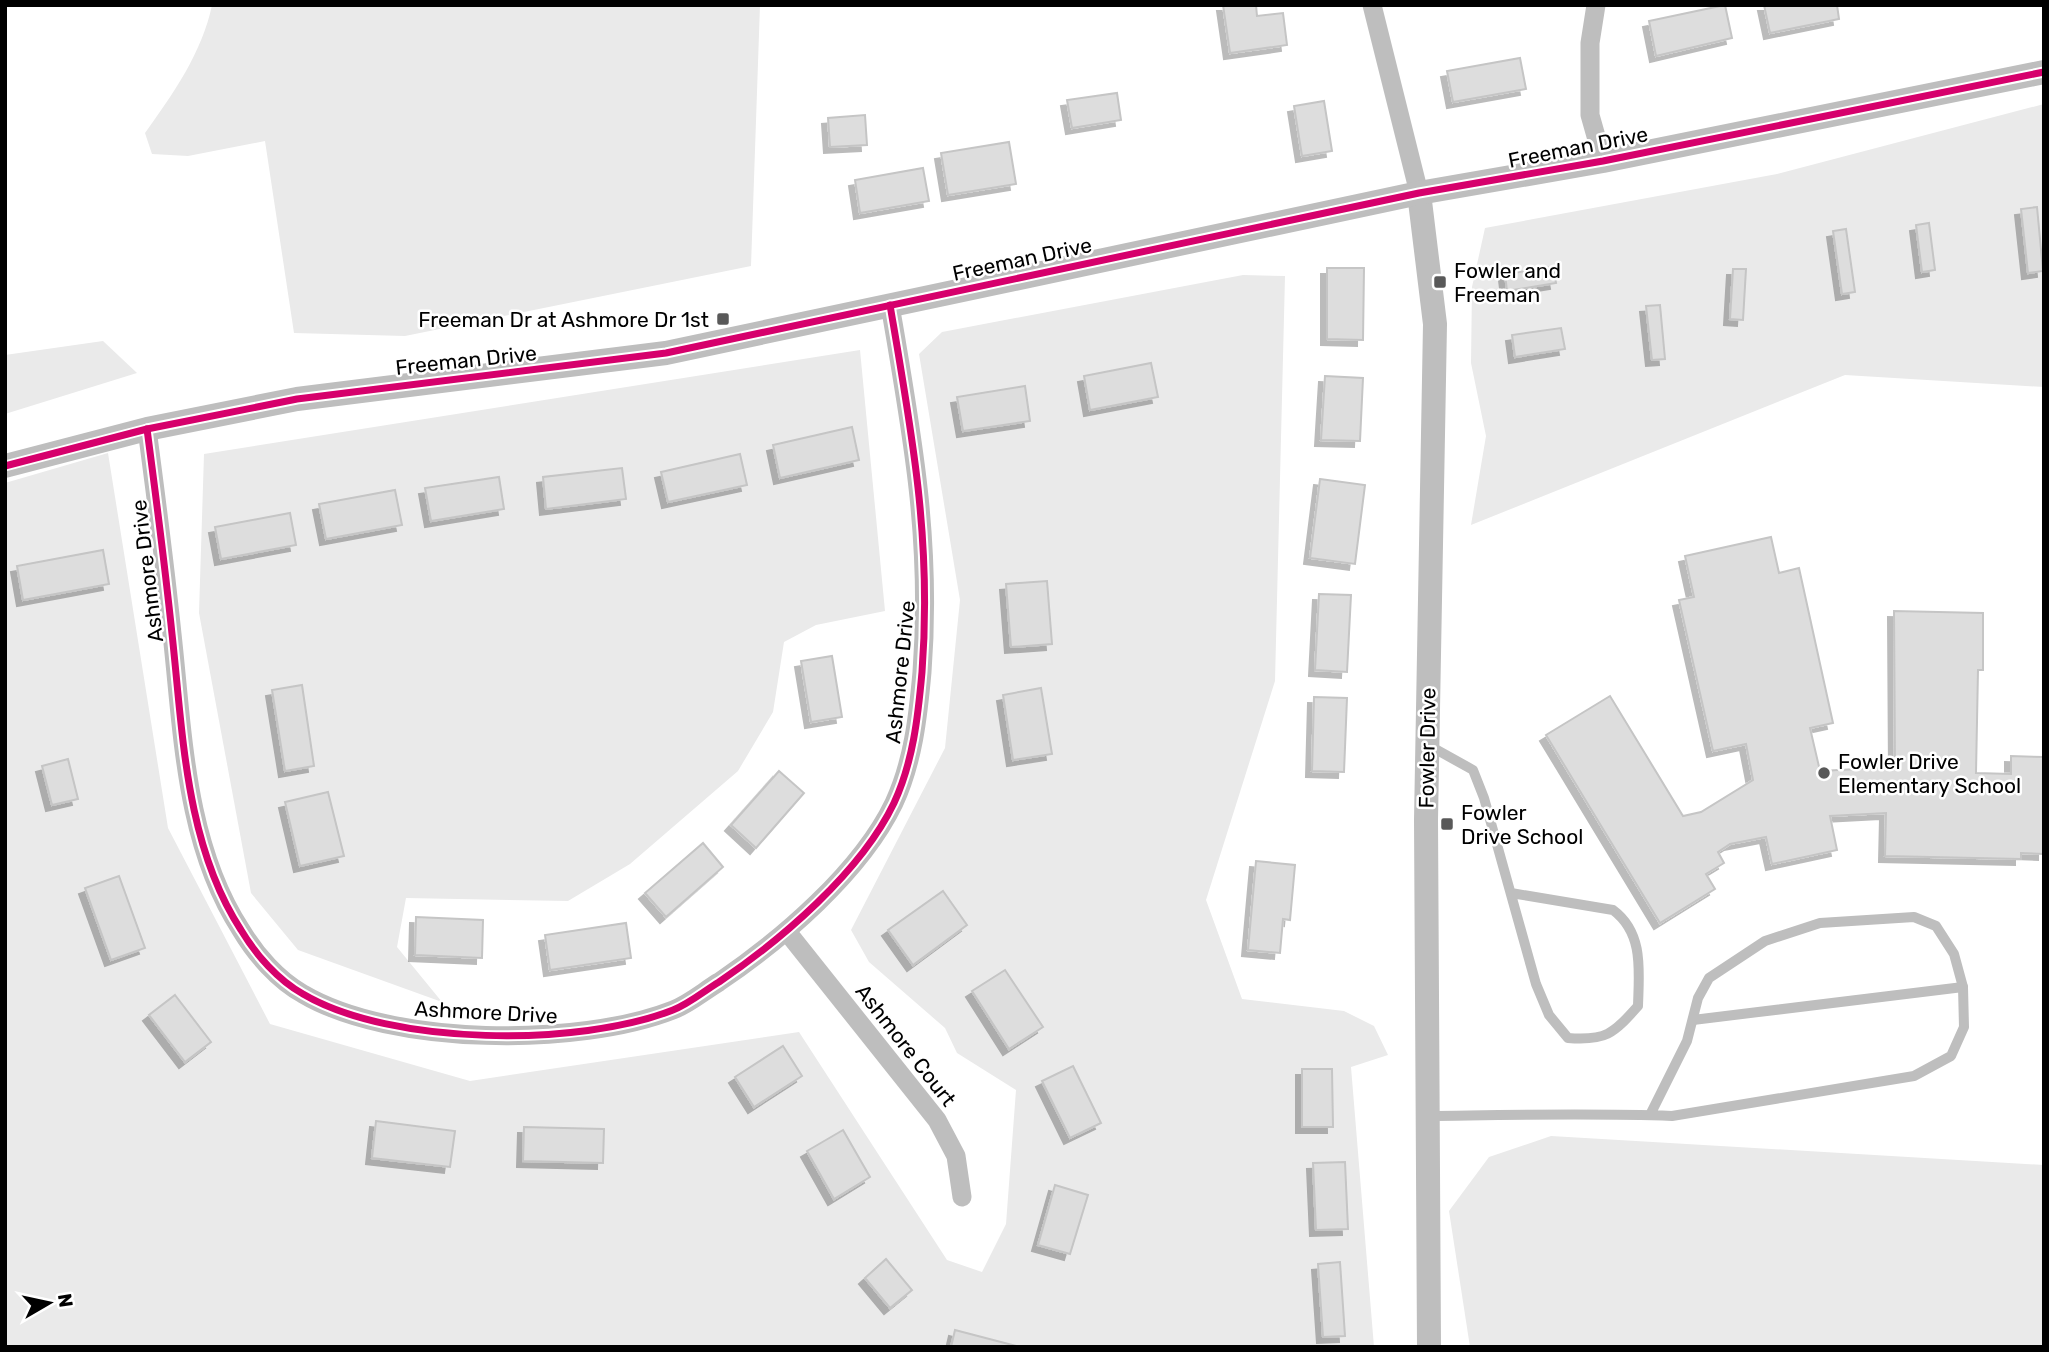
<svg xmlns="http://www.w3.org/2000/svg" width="2049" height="1352" font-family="Rubik,sans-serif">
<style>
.green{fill:#eaeaea}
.building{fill:#ddd;stroke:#c5c5c5;stroke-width:2;filter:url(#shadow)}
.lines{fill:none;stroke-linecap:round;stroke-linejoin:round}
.service{stroke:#bebebe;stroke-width:10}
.minor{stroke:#bebebe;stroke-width:19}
.tertiary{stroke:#bebebe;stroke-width:24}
.cycleway-casing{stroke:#fff;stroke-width:11}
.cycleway{stroke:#d6006c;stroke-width:7}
.poi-dot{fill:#595959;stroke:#fff;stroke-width:2.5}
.labels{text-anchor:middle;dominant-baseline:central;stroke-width:5;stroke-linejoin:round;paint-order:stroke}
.street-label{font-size:21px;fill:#000;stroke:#fff}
.poi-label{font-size:21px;fill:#000;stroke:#fff;text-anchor:start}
</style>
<defs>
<filter id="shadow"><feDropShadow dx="-6" dy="6" stdDeviation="0" flood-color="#0004"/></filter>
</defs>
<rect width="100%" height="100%" fill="#fff"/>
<g class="green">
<path d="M 212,5 L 760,5 L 751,266 L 405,336 L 294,333 L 265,141 L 188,156 L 152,154 L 145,133 C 173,94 202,53 212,5 Z"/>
<path d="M 2044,104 L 2044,387 L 1845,375 L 1471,525 L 1486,436 L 1471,363 L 1472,287 L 1485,228 L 1777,174 Z"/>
<path d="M 1243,275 L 1285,276 L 1275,681 L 1206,900 L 1242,999 L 1344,1011 L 1374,1026 L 1388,1055 L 1351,1067 L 1374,1347 L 5,1347 L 5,483 L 108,453 L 168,828 L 270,1024 L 470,1081 L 799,1032 L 947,1260 L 982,1272 L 1006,1224 L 1016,1090 L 957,1053 L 945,1028 L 869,962 L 851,930 L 945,748 L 960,600 L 919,354 L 942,332 Z"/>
<path d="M 103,341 L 137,373 L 5,414 L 5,355 Z"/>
<path d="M 860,350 L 885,611 L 816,625 L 784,642 L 773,712 L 738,771 L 630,864 L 568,901 L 406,898 L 397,947 L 442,1002 L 298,950 L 251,893 L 199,613 L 204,454 Z"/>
<path d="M 1551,1136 L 2044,1165 L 2044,1347 L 1470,1347 L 1449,1211 L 1489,1157 Z"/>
</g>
<g class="building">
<path d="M 1223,5 L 1256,5 L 1257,16 L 1283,13 L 1287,45 L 1230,53 Z"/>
<path d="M 1725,5 L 1732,38 L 1656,56 L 1649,21 Z"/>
<path d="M 1764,5 L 1837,5 L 1839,19 L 1770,33 Z"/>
<path d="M 1520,58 L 1526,89 L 1453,102 L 1447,71 Z"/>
<path d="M 1117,93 L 1121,120 L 1072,128 L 1067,100 Z"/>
<path d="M 1324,101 L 1332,151 L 1302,156 L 1294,106 Z"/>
<path d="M 865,115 L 867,145 L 830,147 L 828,118 Z"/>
<path d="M 1009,142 L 1016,184 L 948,195 L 941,153 Z"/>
<path d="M 923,168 L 929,201 L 860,213 L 855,180 Z"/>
<path d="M 2037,207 L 2043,271 L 2028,273 L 2021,209 Z"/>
<path d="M 1929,223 L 1935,270 L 1922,272 L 1916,225 Z"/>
<path d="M 1846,229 L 1855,292 L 1842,294 L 1833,231 Z"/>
<path d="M 1553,267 L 1556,283 L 1507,291 L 1505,274 Z"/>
<path d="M 1327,268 L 1364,268 L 1363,340 L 1327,339 Z"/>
<path d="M 1733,269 L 1746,269 L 1743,320 L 1730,319 Z"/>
<path d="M 1660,305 L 1665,359 L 1652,360 L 1646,306 Z"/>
<path d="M 1561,328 L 1565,349 L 1515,357 L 1512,335 Z"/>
<path d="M 1151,363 L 1158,397 L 1090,410 L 1084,376 Z"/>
<path d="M 1325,376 L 1363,378 L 1360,441 L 1321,440 Z"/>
<path d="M 1025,386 L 1030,421 L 963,431 L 957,397 Z"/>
<path d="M 852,427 L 859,460 L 780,478 L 773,445 Z"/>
<path d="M 740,454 L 747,485 L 668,502 L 661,472 Z"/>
<path d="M 622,468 L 626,499 L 546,509 L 543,477 Z"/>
<path d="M 499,477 L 504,509 L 431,521 L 425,488 Z"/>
<path d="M 1320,479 L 1365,485 L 1355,564 L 1310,558 Z"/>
<path d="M 395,490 L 402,525 L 326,539 L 319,504 Z"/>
<path d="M 290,513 L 296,545 L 221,559 L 215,527 Z"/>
<path d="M 1771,537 L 1779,573 L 1799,568 L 1833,723 L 1810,728 L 1820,771 L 1895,767 L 1894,611 L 1983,613 L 1983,670 L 1978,670 L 1976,773 L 2011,774 L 2011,756 L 2044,757 L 2044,854 L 2021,853 L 2021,859 L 1885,856 L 1886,813 L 1830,816 L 1837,850 L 1772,864 L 1766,837 L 1730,844 L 1718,852 L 1724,863 L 1706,874 L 1715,889 L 1660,923 L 1546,735 L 1610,696 L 1683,816 L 1701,812 L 1753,780 L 1746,744 L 1713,751 L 1679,600 L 1694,597 L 1685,556 Z"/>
<path d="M 103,550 L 109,584 L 23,600 L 17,566 Z"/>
<path d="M 1047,581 L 1052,644 L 1011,647 L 1006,584 Z"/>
<path d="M 1319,594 L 1351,595 L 1347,672 L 1315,670 Z"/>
<path d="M 832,656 L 842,717 L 811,722 L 801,661 Z"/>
<path d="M 302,685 L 314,766 L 285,771 L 272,690 Z"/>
<path d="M 1041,688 L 1052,754 L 1013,760 L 1003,695 Z"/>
<path d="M 1314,697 L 1347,698 L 1344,772 L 1312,771 Z"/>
<path d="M 68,759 L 78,799 L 52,805 L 42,766 Z"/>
<path d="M 779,771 L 804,793 L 756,848 L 731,825 Z"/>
<path d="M 328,792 L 344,856 L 300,866 L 285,802 Z"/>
<path d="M 703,843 L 723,867 L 666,917 L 645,893 Z"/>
<path d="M 1256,861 L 1295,865 L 1290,920 L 1283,919 L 1280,953 L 1248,950 Z"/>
<path d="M 119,876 L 145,948 L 111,960 L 85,888 Z"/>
<path d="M 943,891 L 967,925 L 913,965 L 888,930 Z"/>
<path d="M 416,917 L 483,920 L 482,958 L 415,955 Z"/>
<path d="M 626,923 L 631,958 L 550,970 L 545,935 Z"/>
<path d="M 1005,970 L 1043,1027 L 1009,1049 L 972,991 Z"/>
<path d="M 175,995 L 211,1042 L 185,1062 L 149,1015 Z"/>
<path d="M 783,1046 L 802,1076 L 754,1107 L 735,1077 Z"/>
<path d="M 1073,1066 L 1101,1123 L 1070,1138 L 1042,1081 Z"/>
<path d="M 1302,1069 L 1332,1069 L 1333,1127 L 1302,1127 Z"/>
<path d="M 376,1121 L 455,1131 L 450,1167 L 372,1158 Z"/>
<path d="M 524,1127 L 604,1129 L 603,1163 L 523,1161 Z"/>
<path d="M 843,1130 L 870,1177 L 834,1199 L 807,1151 Z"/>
<path d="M 1345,1162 L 1348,1229 L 1316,1230 L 1313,1163 Z"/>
<path d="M 1055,1185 L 1088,1195 L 1070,1254 L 1038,1245 Z"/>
<path d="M 886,1259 L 912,1290 L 890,1308 L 865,1278 Z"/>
<path d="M 1340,1262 L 1345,1336 L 1323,1337 L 1318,1264 Z"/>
<path d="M 955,1330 L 1020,1347 L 951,1347 Z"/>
</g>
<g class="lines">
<g class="service">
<path d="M 1430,746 L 1473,770 L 1484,798 L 1536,984 L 1549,1015 L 1568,1038 C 1606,1041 1613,1034 1638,1006 C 1639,971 1644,933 1613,910 L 1511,893"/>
<path d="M 1693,1020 L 1963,987"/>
<path d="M 1428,1116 C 1510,1115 1591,1113 1672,1116 L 1914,1076 L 1951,1056 L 1964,1027 L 1963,987 L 1954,954 L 1936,926 L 1914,917 L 1820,923 L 1765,941 L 1709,978 L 1698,998 L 1687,1041 L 1650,1115"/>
</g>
<g class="minor">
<path d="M 1372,5 L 1419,193"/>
<path d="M 1596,5 L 1590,43 L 1590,115 L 1603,161"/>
<path d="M 147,429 C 156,497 165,566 172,634 C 183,733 185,844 241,930 C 256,955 278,980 303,994 C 391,1046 579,1047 673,1010 C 689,1004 704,991 719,982 C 781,940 861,872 894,803 C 913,762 918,717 922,672 C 932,540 912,434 890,305"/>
<path d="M 788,933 L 937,1120 L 956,1156 L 962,1197"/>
</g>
<g class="tertiary">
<path d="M 1419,193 L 1435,324 L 1426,820 L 1429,1347"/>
<path d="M 5,466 L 147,429 L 297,399 L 666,353 L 1419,193 L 1603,161 L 2044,72"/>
</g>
<defs>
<g id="cycleway">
<path d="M 147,429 C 156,497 165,566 172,634 C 183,733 185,844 241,930 C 256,955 278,980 303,994 C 391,1046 579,1047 673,1010 C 689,1004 704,991 719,982 C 781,940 861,872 894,803 C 913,762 918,717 922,672 C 932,540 912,434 890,305"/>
<path d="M 5,466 L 147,429 L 297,399 L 666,353 L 1419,193 L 1603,161 L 2044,72"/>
</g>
</defs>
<use href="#cycleway" class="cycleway-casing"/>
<use href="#cycleway" class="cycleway"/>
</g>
<g class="poi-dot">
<rect x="1433" y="275" width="14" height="14" rx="3.5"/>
<rect x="716" y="312" width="14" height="14" rx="3.5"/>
<circle cx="1824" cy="773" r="7"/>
<rect x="1440" y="817" width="14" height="14" rx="3.5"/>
</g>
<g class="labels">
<g class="street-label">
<text transform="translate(1578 147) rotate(-11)">Freeman Drive</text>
<text transform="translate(1022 259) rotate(-12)">Freeman Drive</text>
<text transform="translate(466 360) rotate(-6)">Freeman Drive</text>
<text transform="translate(147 571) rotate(-97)">Ashmore Drive</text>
<text transform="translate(900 672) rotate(-84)">Ashmore Drive</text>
<text transform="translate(1427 748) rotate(-89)">Fowler Drive</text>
<text transform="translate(486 1012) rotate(3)">Ashmore Drive</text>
<text transform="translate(906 1045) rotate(52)">Ashmore Court</text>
</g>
<g class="poi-label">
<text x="1454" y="270">Fowler and<tspan x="1454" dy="24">Freeman</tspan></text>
<text x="709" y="319" text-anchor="end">Freeman Dr at Ashmore Dr 1st</text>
<text x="1838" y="761">Fowler Drive<tspan x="1838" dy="24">Elementary School</tspan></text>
<text x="1461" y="812">Fowler<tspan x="1461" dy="24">Drive School</tspan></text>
</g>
</g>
<rect width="2049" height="1352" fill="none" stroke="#000000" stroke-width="14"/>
<g transform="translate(49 1303) rotate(81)" stroke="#ffffff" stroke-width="5" paint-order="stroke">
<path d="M0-5L12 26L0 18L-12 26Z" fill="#000000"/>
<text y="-10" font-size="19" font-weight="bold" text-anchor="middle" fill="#000000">N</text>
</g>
</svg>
